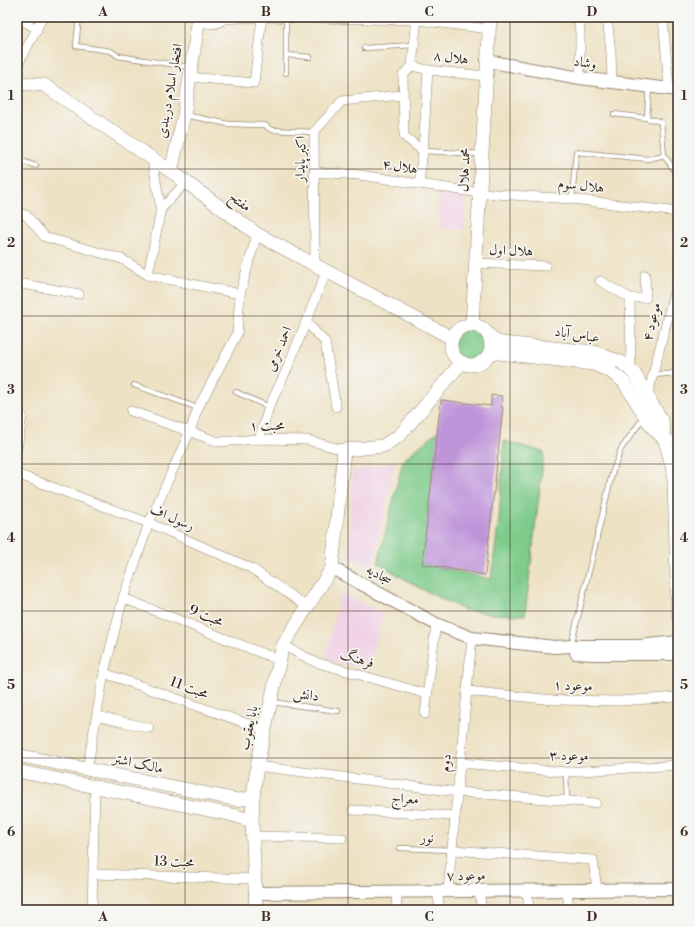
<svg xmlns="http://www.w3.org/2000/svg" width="695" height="927" font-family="'Libre Bodoni',Amiri,serif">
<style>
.built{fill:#f0d0e5}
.green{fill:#7ecb8a;stroke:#5c7a54}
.building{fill:#bf95da}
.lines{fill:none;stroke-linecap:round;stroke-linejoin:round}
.service-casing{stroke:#948671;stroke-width:6}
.minor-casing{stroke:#948671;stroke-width:10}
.tertiary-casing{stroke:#948671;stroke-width:14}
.secondary-casing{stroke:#948671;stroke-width:14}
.service{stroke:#fff;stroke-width:4.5}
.minor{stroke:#fff;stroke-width:9}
.tertiary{stroke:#fff;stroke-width:12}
.secondary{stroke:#fff;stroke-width:13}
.grid{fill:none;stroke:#3b2a1e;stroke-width:1;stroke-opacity:0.55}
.labels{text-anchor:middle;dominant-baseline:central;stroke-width:3.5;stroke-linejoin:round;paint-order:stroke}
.street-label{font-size:14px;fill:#3b2a1e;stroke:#f6f6f2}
.neatline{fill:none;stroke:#3b2a1e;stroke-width:1.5}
.grid-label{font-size:13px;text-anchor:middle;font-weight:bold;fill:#3b2a1e}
</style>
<rect width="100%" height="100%" fill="#f6f6f2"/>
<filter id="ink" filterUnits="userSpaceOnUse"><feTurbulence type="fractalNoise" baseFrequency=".025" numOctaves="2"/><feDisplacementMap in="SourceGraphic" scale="8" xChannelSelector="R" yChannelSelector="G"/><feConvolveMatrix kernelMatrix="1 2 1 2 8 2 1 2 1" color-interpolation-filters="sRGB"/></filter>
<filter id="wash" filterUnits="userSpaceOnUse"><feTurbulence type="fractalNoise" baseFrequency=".012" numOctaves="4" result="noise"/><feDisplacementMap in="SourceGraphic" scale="16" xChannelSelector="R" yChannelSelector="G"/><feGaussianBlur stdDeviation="0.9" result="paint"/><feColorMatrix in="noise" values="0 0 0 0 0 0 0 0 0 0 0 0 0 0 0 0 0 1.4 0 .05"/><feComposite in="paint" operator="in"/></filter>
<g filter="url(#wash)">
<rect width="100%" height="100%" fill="#eee2c4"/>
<g class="built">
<path d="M 440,195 L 466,196 L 465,230 L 438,229 Z"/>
<path d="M 395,461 L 373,566 L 349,558 L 352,472 Z"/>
<path d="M 340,593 L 383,613 L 368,669 L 325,660 Z"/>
</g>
<g class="green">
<circle cx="471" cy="345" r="17"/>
<path d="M 438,431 L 423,564 L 491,579 L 499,519 L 504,441 L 544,452 L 525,615 L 492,614 L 464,610 L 420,588 L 378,563 L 403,460 Z"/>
</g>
<g id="blocks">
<path class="building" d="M 491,395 L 502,396 L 501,407 L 503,407 L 485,575 L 422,564 L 441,400 L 491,406 Z"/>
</g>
</g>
<g filter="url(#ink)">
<use href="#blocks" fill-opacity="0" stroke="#948671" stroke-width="1"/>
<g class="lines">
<defs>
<g id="service">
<path d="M 79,17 L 76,46 L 111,51 L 118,56 L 189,67"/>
<path d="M 364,48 L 414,45"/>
<path d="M 287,55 L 310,57"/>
<path d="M 286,73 L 286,18"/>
<path d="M 649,87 L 647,118 L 661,122 L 664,155 L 678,176"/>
<path d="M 614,114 L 647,118"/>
<path d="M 185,115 L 229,124 L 265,125 L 271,130 L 314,132"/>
<path d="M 423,151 L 481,154"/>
<path d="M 17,159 L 36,166"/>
<path d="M 572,199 L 576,152 L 648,159 L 664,155"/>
<path d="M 653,375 L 678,373"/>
<path d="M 134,385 L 198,408"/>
<path d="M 236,392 L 269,407"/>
<path d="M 571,646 L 612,474 L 621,449 L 644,417"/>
<path d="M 272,702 L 338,711"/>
<path d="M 566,772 L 567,801"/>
<path d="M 400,848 L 452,850"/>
</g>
<g id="minor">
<path d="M 17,17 L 37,29"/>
<path d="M 417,17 L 412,66 L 403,75 L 404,136 L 423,151"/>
<path d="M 579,17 L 580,35 L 580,78"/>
<path d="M 607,17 L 611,53 L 612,82"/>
<path d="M 663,17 L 669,89"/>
<path d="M 221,19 L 262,17 L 417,20 L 489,29"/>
<path d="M 17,66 L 37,29 L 42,17"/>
<path d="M 412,66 L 428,70 L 486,76"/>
<path d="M 190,77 L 254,83 L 262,17"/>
<path d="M 152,159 L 161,209"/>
<path d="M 314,172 L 360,175 L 480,193 L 572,199 L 678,212"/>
<path d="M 419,184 L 423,151 L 428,70"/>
<path d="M 17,213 L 26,215 L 45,237 L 122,259 L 148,275 L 240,294"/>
<path d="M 476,263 L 546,266"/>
<path d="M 315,264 L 314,132 L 342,101 L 402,95"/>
<path d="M 148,275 L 161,209 L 186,182"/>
<path d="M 600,281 L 630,298 L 646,298 L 645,275"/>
<path d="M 17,283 L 79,294"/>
<path d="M 630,298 L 631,370"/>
<path d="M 306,322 L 325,342 L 336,407"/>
<path d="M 648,394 L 678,277"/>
<path d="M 131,411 L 219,442 L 259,439 L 307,440 L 344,450"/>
<path d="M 17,415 L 22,416 L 17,449"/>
<path d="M 259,439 L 269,407 L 287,369 L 327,270"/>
<path d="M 665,440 L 678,440"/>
<path d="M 17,474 L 149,523 L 251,568 L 306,606"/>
<path d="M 123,598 L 279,660"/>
<path d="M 283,645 L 315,662 L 427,694"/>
<path d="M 104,673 L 265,730"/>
<path d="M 467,691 L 554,700 L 620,701 L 678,697"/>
<path d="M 425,714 L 436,624"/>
<path d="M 97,716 L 149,728"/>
<path d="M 461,763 L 566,772 L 678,765"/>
<path d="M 257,766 L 458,792 L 596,803"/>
<path d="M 87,770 L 104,673 L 123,598 L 149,523 L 190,431 L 198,408 L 237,334 L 240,294 L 257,234"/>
<path d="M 353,810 L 455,816"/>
<path d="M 253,836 L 342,838"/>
<path d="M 452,850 L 593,860 L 597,890"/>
<path d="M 93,874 L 255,879"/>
<path d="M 527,890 L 529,910"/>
<path d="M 567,890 L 569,910"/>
<path d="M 396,891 L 397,910"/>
<path d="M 437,891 L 440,910"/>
<path d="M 448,891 L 472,638"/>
<path d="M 479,891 L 482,910"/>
<path d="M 92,910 L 95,786"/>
</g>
<g id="tertiary">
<path d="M 487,61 L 580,78 L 678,90"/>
<path d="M 332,568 L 436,624 L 472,638 L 555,647 L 571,646 L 639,646 L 678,642"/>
<path d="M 576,653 L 593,654 L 678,654"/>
<path d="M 255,893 L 678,889"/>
</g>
<g id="secondary">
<path d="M 201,17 C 208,23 216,24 223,17"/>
<path d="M 17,83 L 44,85 L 175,174 L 257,234 L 452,338"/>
<path d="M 171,171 L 184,115 L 199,17"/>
<path d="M 472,325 L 490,17"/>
<circle cx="471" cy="345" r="20"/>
<path d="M 488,334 L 495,341 L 502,343 L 594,352 L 621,362 L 634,373 L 662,421 L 665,440 L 672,466 L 674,480 L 678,616"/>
<path d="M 490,352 L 593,364 L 610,371 L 624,382 L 652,427 L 665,440"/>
<path d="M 17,755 L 238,800 L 253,797"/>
<path d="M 17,771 L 233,815 L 252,821"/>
<path d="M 256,910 L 252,821 L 253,797 L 257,766 L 283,645 L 332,568 L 344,450 L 383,446 L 400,435 L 462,362"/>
</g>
</defs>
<use href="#service" class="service-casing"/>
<use href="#minor" class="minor-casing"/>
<use href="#tertiary" class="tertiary-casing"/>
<use href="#secondary" class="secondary-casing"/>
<use href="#service" class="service"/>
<use href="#minor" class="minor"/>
<use href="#tertiary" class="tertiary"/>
<use href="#secondary" class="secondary"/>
</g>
</g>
<path class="grid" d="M 185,17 L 185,910M 348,17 L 348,910M 510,17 L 510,910M 17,169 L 678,169M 17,316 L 678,316M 17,464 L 678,464M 17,611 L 678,611M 17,758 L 678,758"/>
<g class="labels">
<g class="street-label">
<text transform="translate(451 58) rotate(7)">هلال ۸</text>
<text transform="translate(585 63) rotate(9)">وشاد</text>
<text transform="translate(170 91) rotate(-80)">افتخار اسلام دربندی</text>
<text transform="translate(301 159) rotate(-88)">اکبر پایدار</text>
<text transform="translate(400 167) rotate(9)">هلال ۴</text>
<text transform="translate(465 170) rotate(-87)">محمد هلال</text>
<text transform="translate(581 186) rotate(6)">هلال سوم</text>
<text transform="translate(240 202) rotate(36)">مفتح</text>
<text transform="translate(511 251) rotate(2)">هلال اول</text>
<text transform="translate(652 322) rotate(-76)">موعود ۴</text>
<text transform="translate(577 335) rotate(9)">عباس آباد</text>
<text transform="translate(279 349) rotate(-67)">احمد خرمی</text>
<text transform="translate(267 426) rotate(-1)">محبت ۱</text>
<text transform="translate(172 518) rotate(23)">رسول اف</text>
<text transform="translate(379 575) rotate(29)">سجادیه</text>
<text transform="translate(206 616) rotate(22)">محبت 9</text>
<text transform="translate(357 659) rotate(16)">فرهنگ</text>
<text transform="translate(573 686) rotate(2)">موعود ۱</text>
<text transform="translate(189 688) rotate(20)">محبت 11</text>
<text transform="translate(306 695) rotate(8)">دانش</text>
<text transform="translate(249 728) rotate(-78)">بابا یعقوب</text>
<text transform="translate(569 756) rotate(1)">موعود ۳</text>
<text transform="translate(446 763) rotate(-85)">دوم</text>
<text transform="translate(138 764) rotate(12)">مالک اشتر</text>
<text transform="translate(405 799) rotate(4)">معراج</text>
<text transform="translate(427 838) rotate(3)">نور</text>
<text transform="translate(174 862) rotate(2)">محبت 13</text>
<text transform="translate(466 876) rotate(-1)">موعود ۷</text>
</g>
</g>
<rect width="695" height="927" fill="none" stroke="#f6f6f2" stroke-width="44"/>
<rect x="22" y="22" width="651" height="883" class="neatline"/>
<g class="grid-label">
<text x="103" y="16">A</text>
<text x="266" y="16">B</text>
<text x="429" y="16">C</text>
<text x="592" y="16">D</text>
<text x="11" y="100">1</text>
<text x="684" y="100">1</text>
<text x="11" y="247">2</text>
<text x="684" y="247">2</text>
<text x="11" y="394">3</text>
<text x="684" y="394">3</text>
<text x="11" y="542">4</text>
<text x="684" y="542">4</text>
<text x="11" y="689">5</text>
<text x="684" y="689">5</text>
<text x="11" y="836">6</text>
<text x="684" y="836">6</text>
<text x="103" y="921">A</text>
<text x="266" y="921">B</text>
<text x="429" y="921">C</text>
<text x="592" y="921">D</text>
</g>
</svg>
